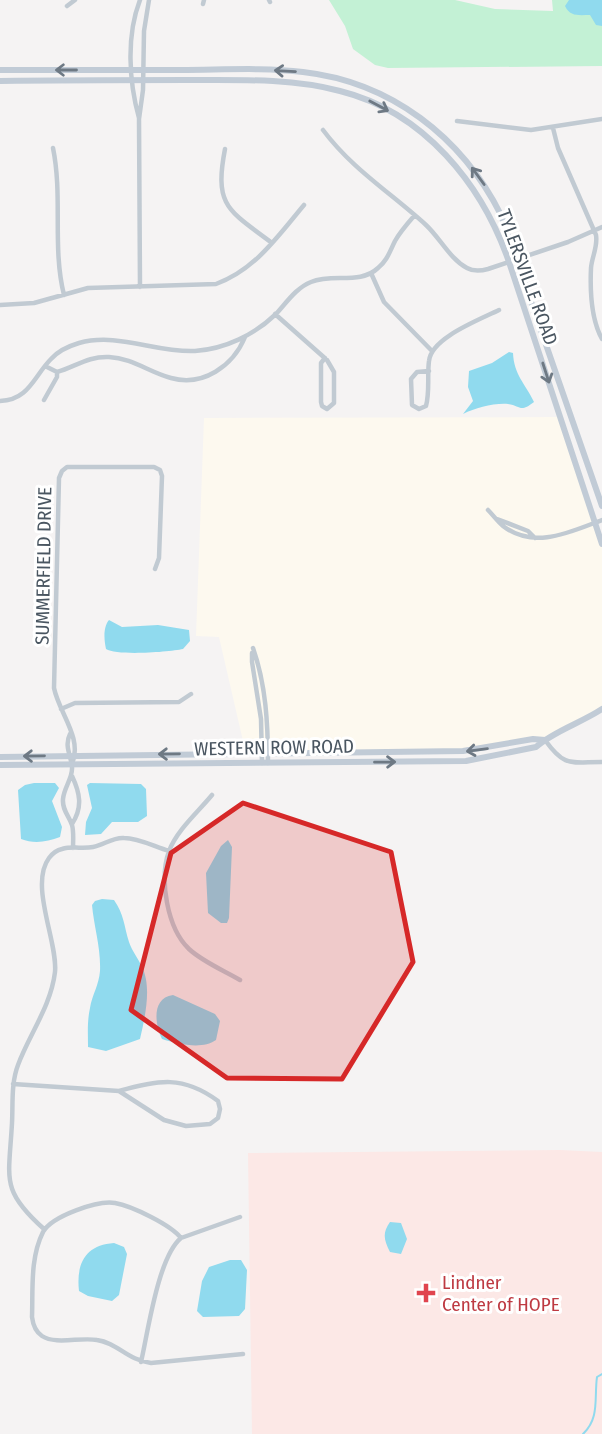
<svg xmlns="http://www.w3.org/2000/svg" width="602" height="1434" viewBox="0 0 602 1434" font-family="'Fira Sans Condensed',sans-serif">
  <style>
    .commercial { fill: #fdf9ef }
    .medical { fill: #fce8e6 }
    .green { fill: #c3f1d5 }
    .water { fill: #90daee }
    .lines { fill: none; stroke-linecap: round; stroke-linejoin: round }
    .stream { stroke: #90daee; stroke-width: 2 }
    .street { stroke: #c1cad2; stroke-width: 4.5 }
    .secondary { stroke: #c1cbd6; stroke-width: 6 }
    .oneway { stroke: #6e7984 }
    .marked { fill: #d62828; fill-opacity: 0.2; stroke: #d62828; stroke-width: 5; stroke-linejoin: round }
    .health-dot { fill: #e0444e; stroke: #fff; stroke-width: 2.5 }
    .labels { text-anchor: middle; stroke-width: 6; stroke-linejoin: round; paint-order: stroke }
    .street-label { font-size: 19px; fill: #4a5661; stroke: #fff }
    .health-label { font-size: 19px; fill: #be3a42; stroke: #fff; text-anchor: start }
  </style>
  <rect width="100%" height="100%" fill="#f5f3f3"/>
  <path class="commercial" d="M560,417L602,544V709L545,740L484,749L246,754L219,637L196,636L204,418Z"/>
  <path class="medical" d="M560,1150L602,1152V1434H252L248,1153Z"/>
  <path class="green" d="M329,0H455L495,9L553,11L552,0H602V66L388,68L375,65L353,49L345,26Z"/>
  <path class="water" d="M569,0H602V26L596,25L590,15C579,15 570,17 565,6Z
    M509,352L513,353C514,375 525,383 534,402C520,413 521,406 508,404C493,403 476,408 463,414L473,401L468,387L469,371L492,363Z
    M109,620L122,627L158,625L189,630L190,641L183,649C169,652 117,656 106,649C104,640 103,627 109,620Z
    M34,783H55L59,788L52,801L62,827L60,837C47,842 34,844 21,839L18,790L25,785Z
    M90,783L141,784L146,789L147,816L138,822H112L101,834L85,835L86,822L92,808L87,785Z
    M228,840L232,847L229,918L227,923H221L208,913L206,873L221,846Z
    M102,899L114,900C124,914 124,926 129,942C132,951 138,958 142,967C152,987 145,1017 140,1039L106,1051L88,1047C88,1033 87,1022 90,1008C92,995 99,985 100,971C101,948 94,927 92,905L95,901Z
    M173,995L215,1014L220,1021L216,1040C202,1050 178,1044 162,1039C155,1025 151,998 173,995Z
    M390,1222L401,1223L407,1239L401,1254L390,1252C384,1240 382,1233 390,1222Z
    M114,1243L124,1247L127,1254L119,1295L112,1301L88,1296L79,1291C76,1264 85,1245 114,1243Z
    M230,1260H241L247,1270L245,1309L239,1316L203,1317L197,1311L202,1281L209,1267Z"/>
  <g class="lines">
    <path class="stream" d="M583,1434C600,1418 594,1398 597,1377L602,1374"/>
    <path class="street" d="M269,0L270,2
      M203,4L204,0
      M67,6L75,0
      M139,118C129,82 126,36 140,0
      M457,121L531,130L602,119
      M553,128L558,148L596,235C598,247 592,256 591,268C590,290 591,319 602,339
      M323,130C352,169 391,193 426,225C440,238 450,259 467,268C474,272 481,271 488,269L568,242L602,227
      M53,148C63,197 52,247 64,295
      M225,149C214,206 228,210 272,243
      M371,273L384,302L432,351
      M140,287L139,119L143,90L144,31L149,0
      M0,305L34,303L88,288L216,284C255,270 278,236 304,205
      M275,314L327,360L334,372V403L327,409L322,406L321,402V363L325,358
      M45,366L57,372C75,367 88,356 109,357C132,358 149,372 171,378C203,387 233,366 245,337
      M429,371L417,372L411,379L412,405L419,409L426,406C430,391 427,376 429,361C431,338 479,320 499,310
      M44,400L57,377V372
      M0,401C29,400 34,376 51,359C58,351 69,346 79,343C118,332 156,353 195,351C225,349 254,335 276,314C287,302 296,288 311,282C333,273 360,285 378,268C387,261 390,251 395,241C400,232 407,224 414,216
      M488,510C493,515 498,522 503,526C534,550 570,532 602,520
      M497,519L528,531L535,538
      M253,648C266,685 268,724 268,763
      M252,653V662L261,719L262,763
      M61,709L75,703L179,702L191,694
      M70,734C64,746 71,755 72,767C73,778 64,787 63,799C62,810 69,816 72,825C74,832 73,841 73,848
      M545,740C565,768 571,762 602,762
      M72,764C83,738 59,713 54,688L59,478L62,471L67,467H154L160,470L162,476L159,558L155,569
      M72,776C80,793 83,807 72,824
      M212,795C198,812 177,830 169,851C159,879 167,928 189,949C203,962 223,970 240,980
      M13,1084L119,1091L164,1120L186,1126L210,1124L218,1118L220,1109L218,1101C183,1075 158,1080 119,1091
      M44,1229C0,1190 9,1179 12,1123C13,1104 11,1083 18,1065C29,1035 51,1006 55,972C58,942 29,885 49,858C52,854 57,850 62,849C72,846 83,849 93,847C104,845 113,837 124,838C139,838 155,847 169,851
      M181,1238C171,1225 132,1206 115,1203C98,1200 52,1216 43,1232C30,1258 33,1289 32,1317C33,1325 36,1332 42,1336C56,1345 80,1337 97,1340C118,1343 127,1360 151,1363L243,1354
      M141,1362C148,1332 158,1257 181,1238L240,1217"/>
    <path class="secondary" d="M0,70C60,70 121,70 181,70C221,70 263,67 303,72C391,82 462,137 501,215L602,506
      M0,81C62,80 124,80 187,80C237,80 291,78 340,91C424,112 482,184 509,262L602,544
      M0,757L463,751L533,739L545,740
      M0,765L466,761L536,747C554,731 581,723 602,709"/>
  </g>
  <defs><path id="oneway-shaft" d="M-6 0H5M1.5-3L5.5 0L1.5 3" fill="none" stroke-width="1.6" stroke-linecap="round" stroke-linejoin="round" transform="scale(1.75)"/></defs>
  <g class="oneway">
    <use href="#oneway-shaft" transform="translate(66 70) rotate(180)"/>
    <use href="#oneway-shaft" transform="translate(285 71) rotate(-177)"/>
    <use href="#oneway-shaft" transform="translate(379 106) rotate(28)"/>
    <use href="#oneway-shaft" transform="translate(478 176) rotate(-126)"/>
    <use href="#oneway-shaft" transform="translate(546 373) rotate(72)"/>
    <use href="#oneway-shaft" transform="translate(477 750) rotate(173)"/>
    <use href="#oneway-shaft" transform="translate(169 754) rotate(179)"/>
    <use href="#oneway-shaft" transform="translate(34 756) rotate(179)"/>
    <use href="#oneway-shaft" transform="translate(385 762) rotate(-1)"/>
  </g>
  <path class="marked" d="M243,803L391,852L413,962L342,1079L227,1078L131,1010L171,853Z"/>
  <path class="health-dot" d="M422.5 1282.5h7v7h7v7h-7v7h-7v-7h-7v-7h7z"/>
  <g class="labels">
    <g class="street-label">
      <text transform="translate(528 277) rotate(70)" y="7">TYLERSVILLE ROAD</text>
      <text transform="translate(43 566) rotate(-89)" y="7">SUMMERFIELD DRIVE</text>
      <text transform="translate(274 747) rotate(-1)" y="7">WESTERN ROW ROAD</text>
    </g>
    <g class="health-label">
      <text x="442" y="1289">Lindner<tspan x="442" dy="22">Center of HOPE</tspan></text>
    </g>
  </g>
</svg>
